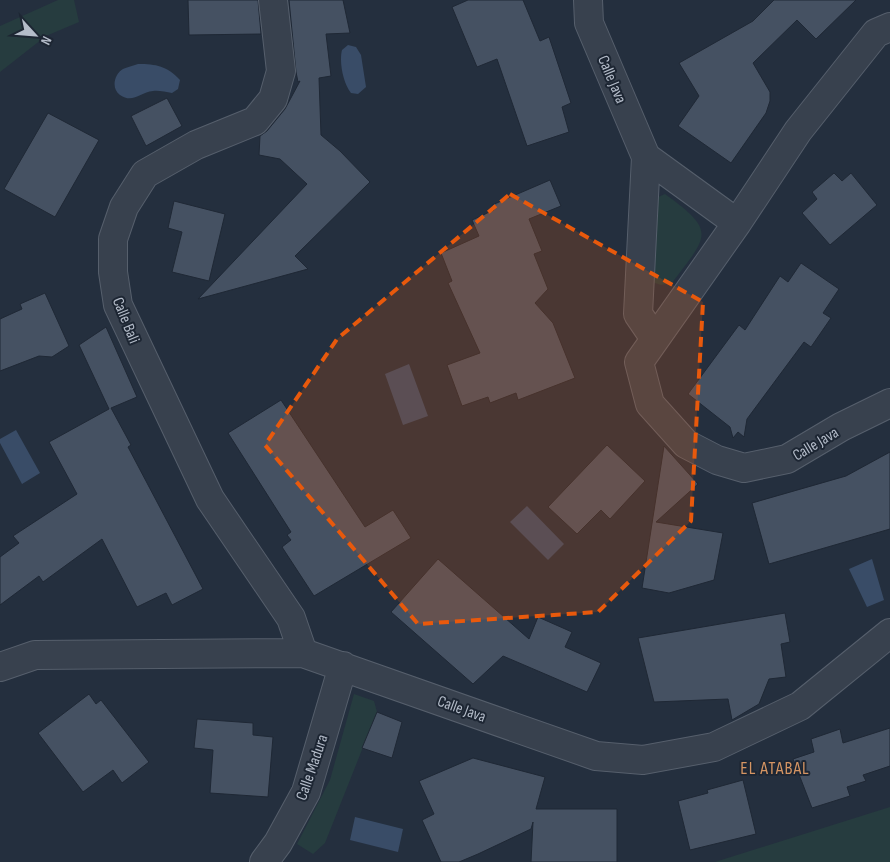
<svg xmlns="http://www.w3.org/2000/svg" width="890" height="862" viewBox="0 0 890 862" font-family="'Sofia Sans Condensed',sans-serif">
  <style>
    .green { fill: #263c3f }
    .water { fill: #394c67 }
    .building { fill: #455162; stroke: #1f2835 }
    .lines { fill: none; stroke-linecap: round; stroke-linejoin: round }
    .minor-casing { stroke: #565f6c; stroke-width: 30 }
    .minor { stroke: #38414e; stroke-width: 28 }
    .marked { fill: #e8590c; fill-opacity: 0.2; stroke: #e8590c; stroke-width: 4; stroke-dasharray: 10 6; stroke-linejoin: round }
    .labels { text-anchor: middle; stroke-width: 4; stroke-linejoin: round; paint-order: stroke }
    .street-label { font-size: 16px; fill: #b4bcc9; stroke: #1d2633 }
    .neighbourhood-label { font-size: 18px; letter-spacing: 1px; fill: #d59563; stroke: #1d2633 }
  </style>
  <rect width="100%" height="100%" fill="#242f3e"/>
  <path class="green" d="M58,0H74L79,22L46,36L0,72V26Z
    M665,194C718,232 707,236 672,283L661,285L649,281L656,198Z
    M354,694L374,701L377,712L325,843L313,854L297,844L330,780Z
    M890,807V862H715Z"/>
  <path class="water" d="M348,45L356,47L361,55L366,87L358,94L351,93C343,83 339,62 342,50Z
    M138,64C156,64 167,66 180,80L178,89L172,93C166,92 158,90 153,91C140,92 133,104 120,95C111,89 114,74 123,69C127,67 133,66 138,64Z
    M409,364L428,416L403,425L385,374Z
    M16,430L40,473L22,484L0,443V439Z
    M527,506L564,544L548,560L510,522Z
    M872,559L884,600L867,607L849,569Z
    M355,817L403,829L398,852L350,840Z"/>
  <path class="building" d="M188,0H258L261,34L189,35Z
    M289,0H343L350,33L326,34L331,76L319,78L321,135L340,151L370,182L295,256L308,269L198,299L307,184L280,159L259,155L260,136L267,131L285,109L300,81L298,82L296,72Z
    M468,0H523L540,41L549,37L571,103L562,107L569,132L527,146L497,59L477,67L452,7Z
    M774,0H856L816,39L797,20L753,63L770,92V101L766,113L731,163L678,126L699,96L679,63L753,21Z
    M167,98L182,126L146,146L131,116Z
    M48,113L99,140L55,217L4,189Z
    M834,173L842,181L851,173L877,205L830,245L802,213L817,199L812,192Z
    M550,180L561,206L529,219L542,251L534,254L548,289L535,303L553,323L575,378L518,400L516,393L490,403L488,397L462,406L447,365L480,353L448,283L452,281L441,253L479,236L472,220L494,210L492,205Z
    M174,201L225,214L209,281L172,272L182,232L168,228Z
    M801,263L839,289L823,313L831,318L811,347L804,342L747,419L744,437L738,432L733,438L730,427L688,394L739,325L745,330L780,276L788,282Z
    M45,293L69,346L52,357L39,356L0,371V319L22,309L20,304Z
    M106,327L137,397L111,408L131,445L128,447L203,589L172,605L166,593L137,607L102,539L43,582L39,576L0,605V557L19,543L13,536L77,494L49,442L109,409L79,345Z
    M281,400L365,527L393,510L411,538L314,596L282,547L291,540L287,535L291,532L228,433Z
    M607,445L645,481L610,519L601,510L577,534L548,507Z
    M664,446L698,484L656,522L723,533L714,580L669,593L642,588Z
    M890,452V529L769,564L752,503L846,476Z
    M438,559L529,639L538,617L572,632L565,647L601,663L587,692L503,656L473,684L391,612Z
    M785,613L790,642L781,644L786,677L769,679L759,704L732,720L728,699L654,702L638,638Z
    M89,694L96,704L101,700L149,762L122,783L113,770L83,792L38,733Z
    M377,712L402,722L392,758L362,748Z
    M197,719L253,723V735L273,737L268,797L210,793L213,750L194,748Z
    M890,728V766L863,775L866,781L847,787L850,796L812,808L793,759L814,752L811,739L840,729L843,743Z
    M473,758L545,777L536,809H617V862H531L533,822L531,829L478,854L459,862H441L422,820L434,814L419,781Z
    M743,780L756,834L690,850L678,801L708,793L707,790Z"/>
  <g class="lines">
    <g class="minor-casing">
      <path id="minor" d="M273,0L281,71L273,99L255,121L196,145L145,174L124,207L113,239V272L118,305L210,499L291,618L303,653
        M588,0L589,23L646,157L638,314L655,339
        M890,27L876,33L798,131L737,223L639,362L650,404L686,444L717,460L744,468L787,459L841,427L890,403
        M646,157L737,223
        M0,667L35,655L303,653L596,756L643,760L714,747L800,706L890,633
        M264,862L278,843L306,792L343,666"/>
    </g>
    <use href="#minor" class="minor"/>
  </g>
  <path class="marked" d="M510,194L703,302L691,521L598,612L418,624L265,445L337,339Z"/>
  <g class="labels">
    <g class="street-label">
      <text transform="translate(613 79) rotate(67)" y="6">Calle Java</text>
      <text transform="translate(127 320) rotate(68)" y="6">Calle Bali</text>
      <text transform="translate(815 443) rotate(-31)" y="6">Calle Java</text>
      <text transform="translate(462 708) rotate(20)" y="6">Calle Java</text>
      <text transform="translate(311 767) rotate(-71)" y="6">Calle Madura</text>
    </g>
    <g class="neighbourhood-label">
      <text x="775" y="774">EL ATABAL</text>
    </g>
  </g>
  <g transform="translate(35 35) rotate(116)" stroke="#1d2633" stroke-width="4" paint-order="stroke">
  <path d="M0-4L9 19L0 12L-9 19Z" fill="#b4bcc9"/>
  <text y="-8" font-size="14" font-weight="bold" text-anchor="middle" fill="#b4bcc9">N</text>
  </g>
</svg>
